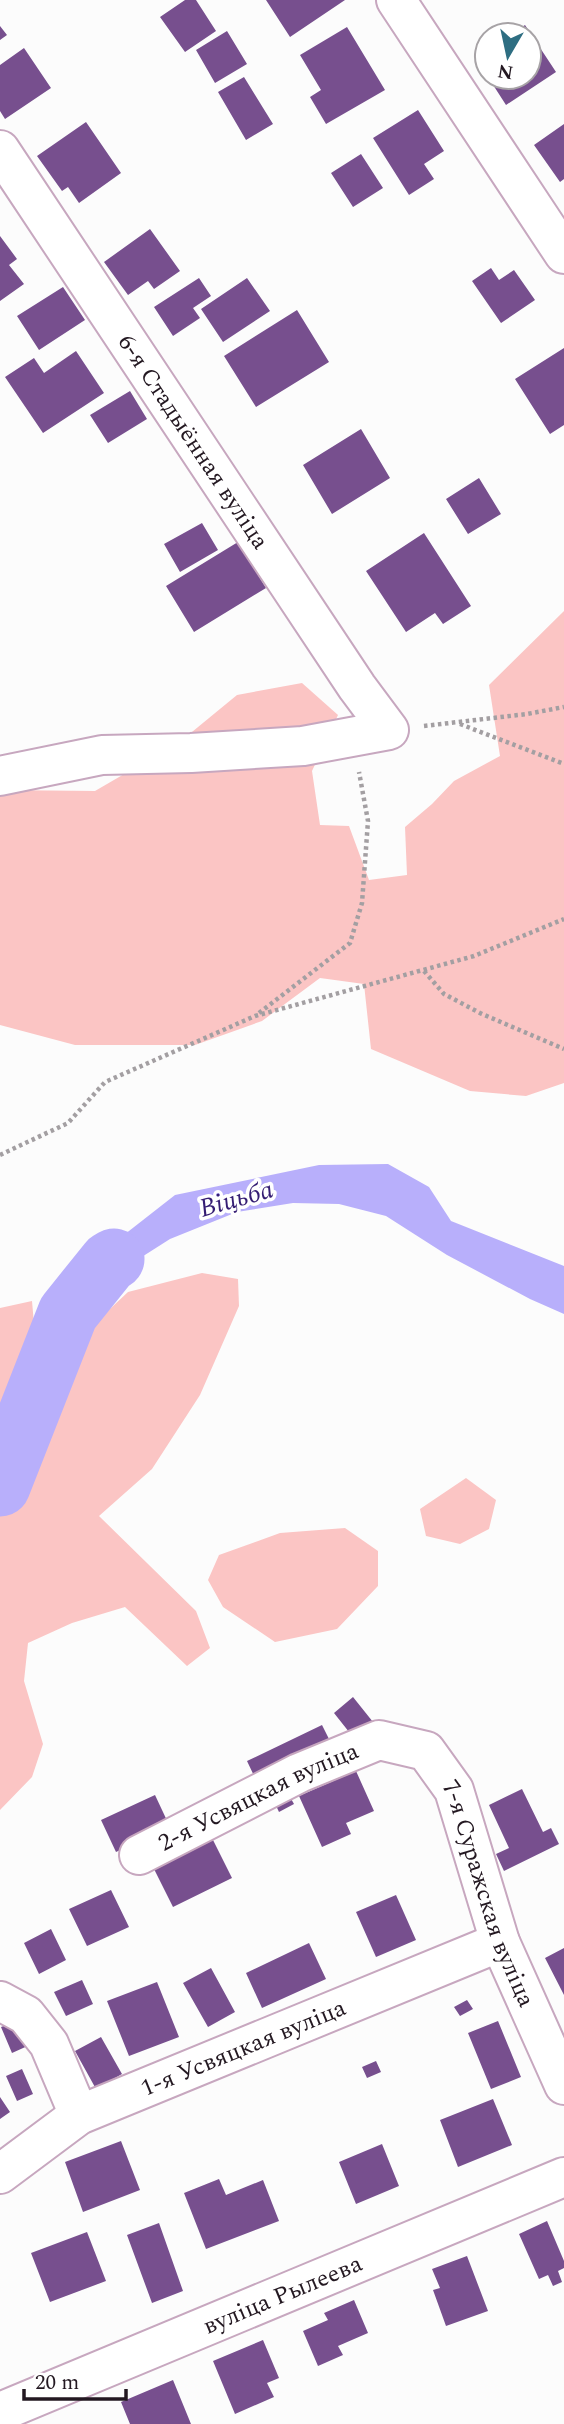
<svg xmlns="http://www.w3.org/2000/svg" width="564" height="2424" viewBox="0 0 564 2424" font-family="Spectral,serif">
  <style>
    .green { fill: #fbc5c4 }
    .water { fill: #b8affb }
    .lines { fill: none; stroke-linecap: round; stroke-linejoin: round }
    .river { stroke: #b8affb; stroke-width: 61 }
    .building { fill: #774f8e }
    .minor-casing { stroke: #c7a7bf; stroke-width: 42 }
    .path { stroke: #a39fa2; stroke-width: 4.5; stroke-dasharray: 3.5 3.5; stroke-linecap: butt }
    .minor { stroke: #fff; stroke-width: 38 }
    .labels { text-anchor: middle; stroke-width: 7; stroke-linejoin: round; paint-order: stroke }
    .street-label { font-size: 24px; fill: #231821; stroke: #fff }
    .water-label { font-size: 26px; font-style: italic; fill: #351d73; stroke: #fff }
  </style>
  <rect width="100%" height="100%" fill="#fcfcfc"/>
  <path class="green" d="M564,611V1083L526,1096L470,1091L371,1049L364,984L320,978L262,1021L195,1045H75L0,1025V790L95,791L181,741L237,695L302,683L338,715L312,771L320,825L349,826L369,880L407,875L405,827L432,804L454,781L500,756L489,685Z
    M202,1273L238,1279L239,1306L200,1395L152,1469L99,1516L196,1611L210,1648L187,1666L125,1607L72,1623L28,1643L24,1681L43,1744L32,1777L0,1810V1308L32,1301L34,1324L46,1341L80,1337L128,1292Z
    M466,1478L496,1500L489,1529L460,1544L426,1536L420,1509Z
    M345,1528L378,1551V1586L337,1629L275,1642L223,1607L208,1580L219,1555L280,1533Z"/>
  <path class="water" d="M388,1164L429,1187L451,1221L564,1266V1314L530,1299L447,1255L386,1216L339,1204L293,1203L237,1212L170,1239L126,1267L102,1300L71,1326L46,1320L97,1256L175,1195L319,1165Z"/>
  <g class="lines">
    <path class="river" d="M0,1486L68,1313L109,1262L114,1259"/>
  </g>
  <path class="building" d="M185,0H196L216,31L185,52L160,17Z
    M266,0H345L290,37Z
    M525,25L556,72L506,105L488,77H529V35H510Z
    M0,26L7,35L0,40Z
    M347,27L385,90L326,124L310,97L321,90L300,55Z
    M227,31L247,64L215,83L196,50Z
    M24,48L51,88L5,119L0,111V65Z
    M487,50V76L475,58Z
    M244,77L273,124L246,140L218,92Z
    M418,110L444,151L424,164L434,179L409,195L373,138Z
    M86,122L121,173L79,203L68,187L62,191L37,156Z
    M564,124V179L560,182L534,145Z
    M361,154L383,188L353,207L331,173Z
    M150,229L180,271L154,289L148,281L128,295L104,262Z
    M0,236L17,259L9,265L24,284L0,301Z
    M491,268L499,280L514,270L535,300L501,323L472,281Z
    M199,278L211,296L193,308L200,318L173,336L154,307Z
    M247,278L270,311L223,342L201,309Z
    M63,287L85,320L39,350L17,316Z
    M297,310L329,362L256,407L224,356Z
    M564,348V425L550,434L515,379Z
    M76,351L104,393L43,433L5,377L34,358L44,373Z
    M130,391L147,419L108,443L90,415Z
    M361,429L390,478L332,514L303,465Z
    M479,478L501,514L468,534L446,499Z
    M202,523L218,550L180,572L164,544Z
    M424,533L471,606L443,624L435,613L406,632L366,571Z
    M238,542L266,588L194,632L166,586Z
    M353,1697L373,1722L353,1737L334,1713Z
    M322,1725L333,1747L257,1782L247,1761Z
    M356,1771L374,1811L346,1823L351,1834L322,1847L299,1796Z
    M285,1788L294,1804L279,1812L271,1795Z
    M522,1789L543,1832L551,1828L559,1844L504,1871L496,1854L509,1848L489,1805Z
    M155,1795L170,1827L116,1852L101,1820Z
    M213,1840L232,1878L173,1907L154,1869Z
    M111,1890L129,1927L87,1946L69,1909Z
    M396,1895L416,1940L376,1957L356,1912Z
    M51,1929L66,1960L39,1974L24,1943Z
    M309,1943L326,1979L262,2008L246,1973Z
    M564,1948V1995L545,1958Z
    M211,1968L235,2012L208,2027L183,1983Z
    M82,1980L93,2004L66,2016L54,1992Z
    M157,1982L179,2037L129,2056L107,2001Z
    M467,2000L473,2009L460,2016L454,2007Z
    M22,2019L32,2044L12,2053L1,2027Z
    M498,2021L521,2077L491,2089L468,2033Z
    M101,2037L122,2074L96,2089L75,2051Z
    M376,2061L381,2072L367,2078L362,2067Z
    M22,2069L33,2094L17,2101L6,2076Z
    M0,2097L10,2112L0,2119Z
    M493,2099L512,2145L458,2167L440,2120Z
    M121,2141L140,2190L83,2212L65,2162Z
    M382,2144L399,2186L356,2204L339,2162Z
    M219,2179L226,2195L263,2180L279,2221L206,2249L184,2193Z
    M547,2221L564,2261V2268L558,2271L562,2282L553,2286L548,2275L539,2279L519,2234Z
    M159,2223L183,2291L152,2303L127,2235Z
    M87,2232L106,2281L50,2302L31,2253Z
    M467,2256L488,2311L446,2326L433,2290L440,2288L432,2269Z
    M354,2300L368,2333L338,2346L343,2355L318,2366L303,2331L328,2320L324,2313Z
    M263,2340L279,2378L267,2383L274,2397L235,2414L213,2361Z
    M173,2380L191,2424H130L121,2402Z"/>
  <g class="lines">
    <g class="minor-casing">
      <g id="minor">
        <path d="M396,0L564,254"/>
        <path id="s1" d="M0,150L357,687L389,730L303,746L191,753L102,755L0,776"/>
        <path id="s2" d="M139,1855L299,1773L379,1740L426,1751L454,1790L500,1942L564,2085"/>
        <path d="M0,2001L26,2015L49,2044L79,2115"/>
        <path id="s3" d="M0,2174L79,2115L500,1942"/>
        <path id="s4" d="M0,2412L564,2177"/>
      </g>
    </g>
    <path class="path" d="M460,724L564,764
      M424,726L527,714L564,707
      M424,971L444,994L482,1014L564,1049
      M259,1013L350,943L362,903L368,821L359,772
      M0,1155L68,1123L105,1082L255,1016L474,956L564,919"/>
    <use href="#minor" class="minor"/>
  </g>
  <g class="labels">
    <g class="street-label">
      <text dy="8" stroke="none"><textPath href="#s1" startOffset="350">6-я Стадыённая вуліца</textPath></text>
      <text dy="8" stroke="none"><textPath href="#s2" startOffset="133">2-я Усвяцкая вуліца</textPath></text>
      <text dy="8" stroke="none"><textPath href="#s2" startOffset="472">7-я Суражская вуліца</textPath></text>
      <text dy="8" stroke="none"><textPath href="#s3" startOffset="276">1-я Усвяцкая вуліца</textPath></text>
      <text dy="8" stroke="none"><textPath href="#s4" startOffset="306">вуліца Рылеева</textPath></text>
    </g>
    <g class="water-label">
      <text transform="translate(236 1198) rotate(-16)" y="9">Віцьба</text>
    </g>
  </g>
  <g transform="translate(508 56) rotate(189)"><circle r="33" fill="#ffffff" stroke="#a7a3a6" stroke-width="2"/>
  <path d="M0-5L12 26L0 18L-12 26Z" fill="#2e6e82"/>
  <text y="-10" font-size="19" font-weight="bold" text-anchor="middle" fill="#231821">N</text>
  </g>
  <path d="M24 2389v10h102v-10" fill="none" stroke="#231821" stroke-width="3.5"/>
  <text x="35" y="2389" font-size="21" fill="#231821" stroke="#ffffff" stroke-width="5" paint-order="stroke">20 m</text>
</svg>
